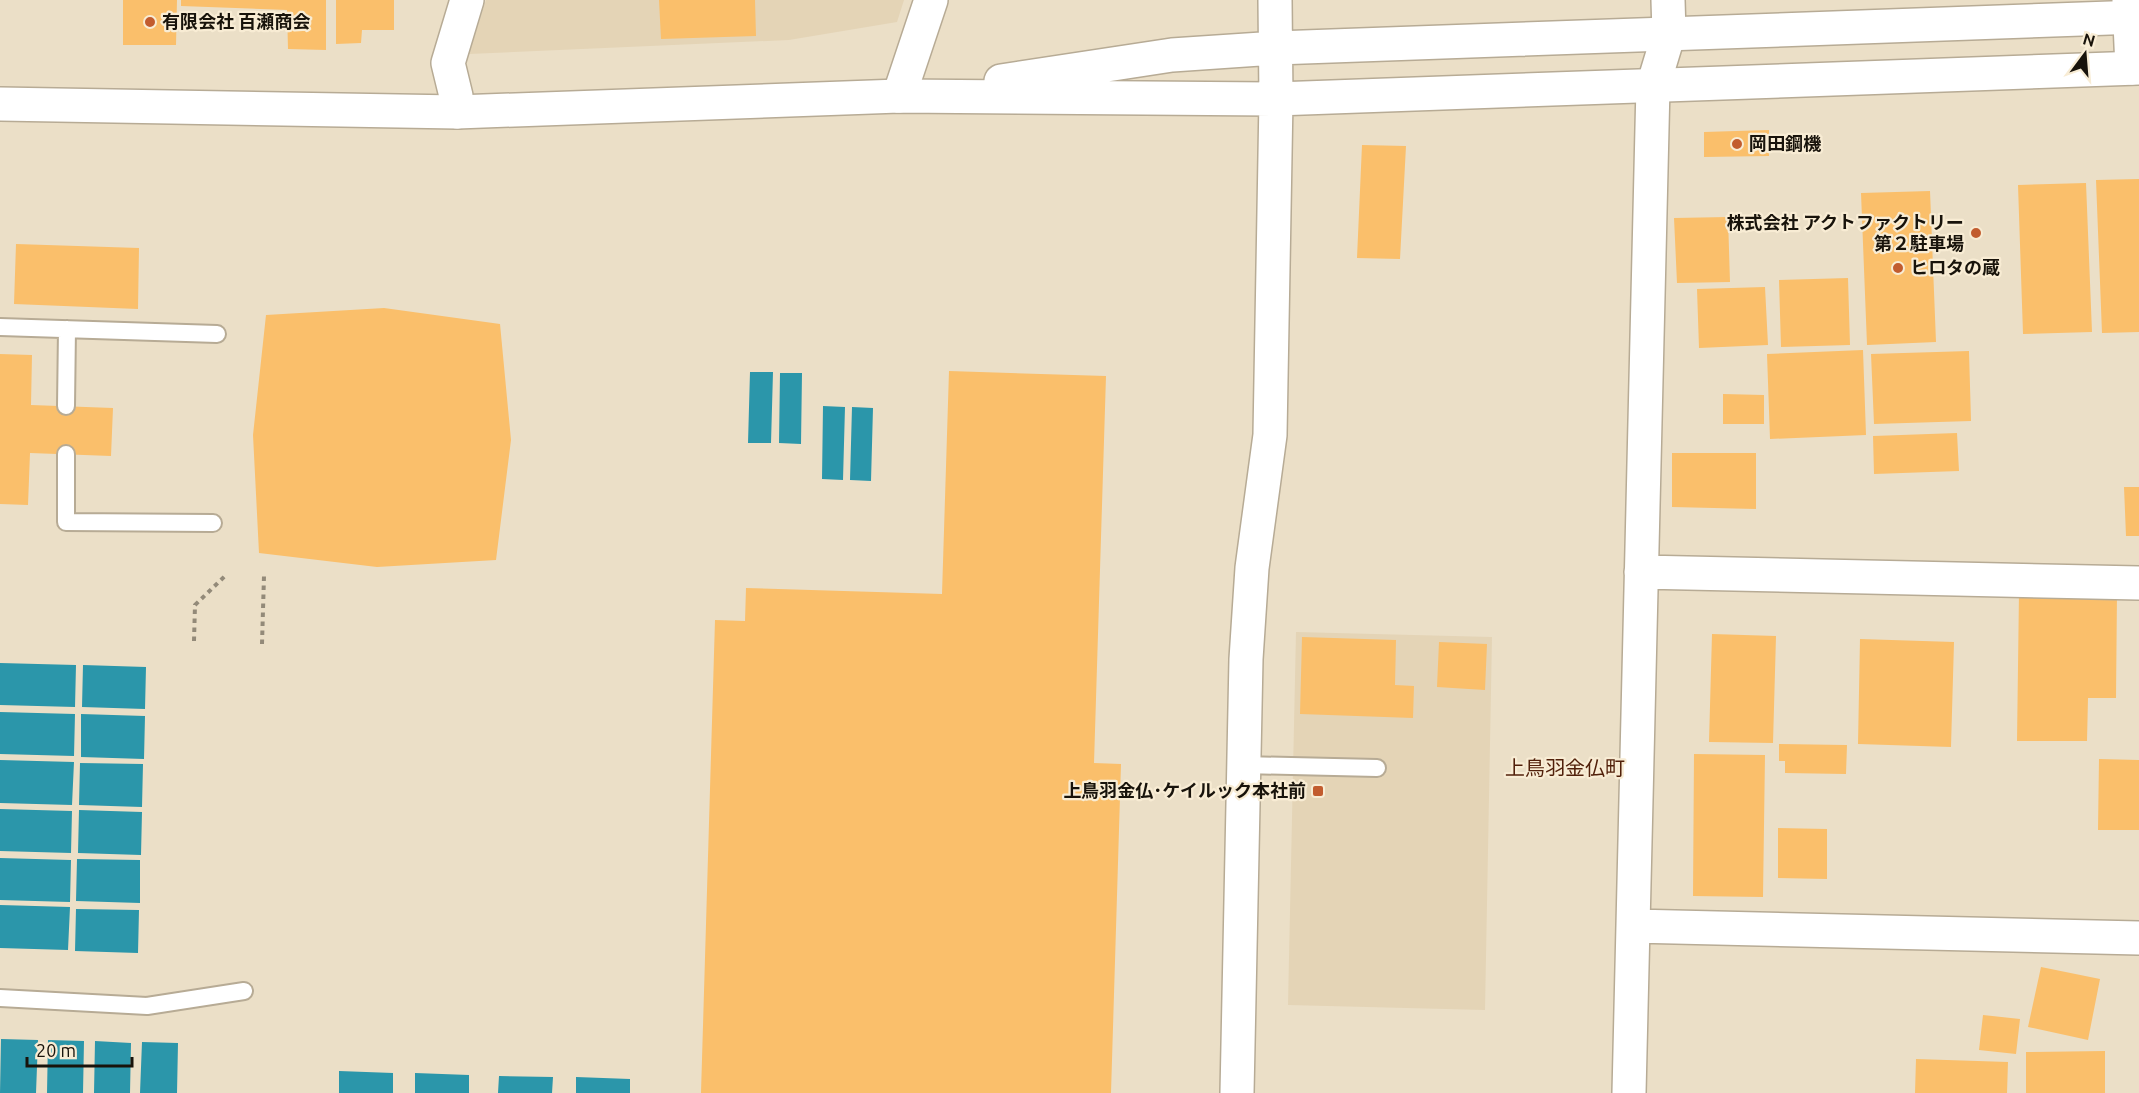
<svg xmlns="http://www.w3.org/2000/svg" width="2139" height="1093" viewBox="0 0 2139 1093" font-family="Ubuntu,'Noto Sans JP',sans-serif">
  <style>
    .built { fill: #e4d4b6 }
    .water { fill: #2b96aa }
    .building { fill: #fabf6b }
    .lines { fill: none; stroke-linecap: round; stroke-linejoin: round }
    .service-casing { stroke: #b7ab95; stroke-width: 20 }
    .minor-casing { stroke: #b7ab95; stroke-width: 36 }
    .tertiary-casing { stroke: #b7ab95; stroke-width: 36 }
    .path { stroke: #938a79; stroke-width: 4; stroke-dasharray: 4.5 4.5; stroke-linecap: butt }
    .service { stroke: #fff; stroke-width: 16 }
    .minor { stroke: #fff; stroke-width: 33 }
    .tertiary { stroke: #fff; stroke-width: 33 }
    .poi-dot { fill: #c25c2e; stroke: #f8ecd4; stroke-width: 2 }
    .labels { text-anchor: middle; stroke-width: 4.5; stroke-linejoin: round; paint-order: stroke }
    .poi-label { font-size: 18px; font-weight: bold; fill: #18130b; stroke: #f8ecd4; text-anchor: start }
    .neighbourhood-label { font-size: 20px; fill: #51200a; stroke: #f8ecd4 }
  </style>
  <rect width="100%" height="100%" fill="#ebdfc7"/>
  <path class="built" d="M486,0H904L897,22L789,40L469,54Z
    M1296,632L1492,637L1485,1010L1288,1005Z"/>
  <path class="water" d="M750,372H773L771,443H748Z
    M780,373H802L801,444L779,443Z
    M823,406L845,407L843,480L822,479Z
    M852,407L873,408L871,481L850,480Z
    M0,663L76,665L75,707L0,705Z
    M83,665L146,667L145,709L82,707Z
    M0,712L75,714L74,756L0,754Z
    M81,714L145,716L144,759L81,757Z
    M0,760L74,762L72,805L0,803Z
    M80,763L143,764L142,807L79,805Z
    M0,809L72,811L71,853L0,851Z
    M79,810L142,812L141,855L78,853Z
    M0,858L71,860L70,902L0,900Z
    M77,859L140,860V903L76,901Z
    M0,905L70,907L68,950L0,948Z
    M76,909L139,910L138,953L75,951Z
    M1,1039L38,1040L36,1093H0Z
    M48,1040L84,1041L83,1093H47Z
    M95,1041L131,1043L130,1093H94Z
    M142,1042L178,1043L177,1093H140Z
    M339,1071L393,1073V1093H339Z
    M415,1073L469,1075V1093H415Z
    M499,1076L553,1077L552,1093H498Z
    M576,1077L630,1079V1093H576Z"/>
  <path class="building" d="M123,0H177L176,45H123Z
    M181,0H326V50L288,49L287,10L181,6Z
    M336,0H394V30H362L361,43L336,44Z
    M659,0H755L756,36L661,39Z
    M1769,130V156L1704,157V132Z
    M1362,145L1406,146L1400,259L1357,258Z
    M2139,179V332L2102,333L2096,180Z
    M2086,183L2092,332L2023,334L2018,185Z
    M1930,191L1936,342L1867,345L1861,193Z
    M1728,217L1730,282L1677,283L1674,218Z
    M16,244L139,248L138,309L14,304Z
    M1848,278L1850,345L1781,347L1779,280Z
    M1765,287L1768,345L1699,348L1697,289Z
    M384,308L500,324L511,440L496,560L377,567L259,553L253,435L266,315Z
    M1863,350L1866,435L1770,439L1767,354Z
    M1969,351L1971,421L1874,424L1871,354Z
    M0,354L32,355L31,405L113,408L111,456L30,453L28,505L0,504Z
    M949,371L1106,376L1094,763L1121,764L1111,1093H701L715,620L745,621L746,588L942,594Z
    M1723,394L1764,395V424H1723Z
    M1957,433L1959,471L1874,474L1873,436Z
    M1672,453H1756V509L1672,507Z
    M2124,487H2139V536H2126Z
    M2019,592L2117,593L2116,698H2088L2087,741H2017Z
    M1712,634L1776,636L1773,743L1709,742Z
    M1302,637L1396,640L1395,685L1414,686L1413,718L1300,714Z
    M1860,639L1954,642L1951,747L1858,744Z
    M1439,642L1487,644L1485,690L1437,687Z
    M1779,744L1847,745L1846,774L1785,773V761H1779Z
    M1694,754L1765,755L1763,897L1693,896Z
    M2099,759L2139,760V830H2098Z
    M1778,828L1827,829V879L1778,878Z
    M2041,967L2100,979L2088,1040L2028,1027Z
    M1983,1015L2020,1019L2016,1054L1979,1050Z
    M2105,1051V1093H2026V1052Z
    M1916,1059L2008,1062L2007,1093H1915Z"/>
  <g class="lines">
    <g class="service-casing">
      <path id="service" d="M0,327L217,334
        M66,406L67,329
        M66,454V522L213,523
        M1244,765L1377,768
        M0,998L147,1006L244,991"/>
    </g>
    <g class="minor-casing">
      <path id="minor" d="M2129,0L2132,68
        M899,96L931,0
        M457,112L456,96L448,63L467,0
        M1641,572L2139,583
        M1633,926L2139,938
        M1629,1093L1653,86L1669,33L1668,0"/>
    </g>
    <g class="tertiary-casing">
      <path id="tertiary" d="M1001,81L1172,55L1276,48L2139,17
        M0,104L457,112L899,96L1276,99L2139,68
        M1237,1093L1246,659L1252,568L1270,435L1276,99L1275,0"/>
    </g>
    <path class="path" d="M194,641L195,605L226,575
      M262,644L264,576"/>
    <use href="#service" class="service"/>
    <use href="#minor" class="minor"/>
    <use href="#tertiary" class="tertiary"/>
  </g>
  <g class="poi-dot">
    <circle cx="150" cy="22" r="6"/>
    <circle cx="1737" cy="144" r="6"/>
    <circle cx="1976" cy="233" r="6"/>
    <circle cx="1898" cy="268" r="6"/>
    <rect x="1312" y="785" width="12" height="12" rx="3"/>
  </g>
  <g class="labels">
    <g class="poi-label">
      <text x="162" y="28">有限会社 百瀬商会</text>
      <text x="1749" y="150">岡田鋼機</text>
      <text x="1964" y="229" text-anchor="end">株式会社 アクトファクトリー<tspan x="1964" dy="21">第２駐車場</tspan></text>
      <text x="1910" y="274">ヒロタの蔵</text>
      <text x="1306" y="797" text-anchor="end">上鳥羽金仏･ケイルック本社前</text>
    </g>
    <g class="neighbourhood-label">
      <text x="1565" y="775">上鳥羽金仏町</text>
    </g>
  </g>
  <g transform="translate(2085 54) rotate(16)" stroke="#f8ecd4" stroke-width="4.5" paint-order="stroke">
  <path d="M0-4.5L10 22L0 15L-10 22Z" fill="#18130b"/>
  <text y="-9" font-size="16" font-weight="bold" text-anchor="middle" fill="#18130b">N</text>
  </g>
  <path d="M27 1057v9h105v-9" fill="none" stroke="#18130b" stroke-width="3"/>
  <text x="36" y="1057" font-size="18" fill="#18130b" stroke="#f8ecd4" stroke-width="4.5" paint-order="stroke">20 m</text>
</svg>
